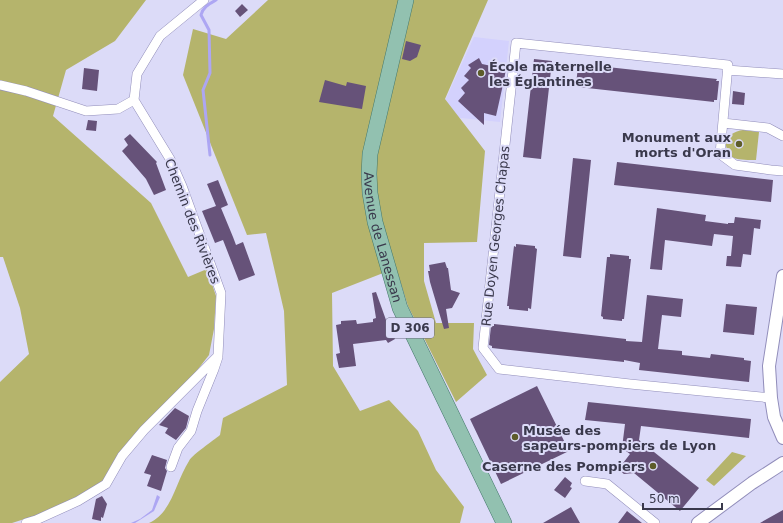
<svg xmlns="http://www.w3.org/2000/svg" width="783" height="523" viewBox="0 0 783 523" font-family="'DejaVu Sans',sans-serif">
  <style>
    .built { fill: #d3d1fd }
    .green { fill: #b5b46c }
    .water { fill: #ada6f3 }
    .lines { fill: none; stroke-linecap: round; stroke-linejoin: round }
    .stream { stroke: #ada6f3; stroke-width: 3 }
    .building { fill: #665279 }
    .minor-casing { stroke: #918dba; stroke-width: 10 }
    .tertiary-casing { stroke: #918dba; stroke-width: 14 }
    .primary-casing { stroke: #44776b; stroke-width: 16 }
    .minor { stroke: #fff; stroke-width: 9 }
    .tertiary { stroke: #fff; stroke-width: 12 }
    .primary { stroke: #92c1b0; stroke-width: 15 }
    .poi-dot { fill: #5d5c29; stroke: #dcdbf8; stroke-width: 1.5 }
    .labels { text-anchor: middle; stroke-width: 4; stroke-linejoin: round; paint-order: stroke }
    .shield { fill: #dcdbf8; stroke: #6b6a80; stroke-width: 1 }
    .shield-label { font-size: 12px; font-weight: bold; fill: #3a394c }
    .poi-label { font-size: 13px; font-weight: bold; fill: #3a394c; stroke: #dcdbf8; text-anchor: start }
    .street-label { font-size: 13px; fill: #3a394c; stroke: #dcdbf8 }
  </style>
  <rect width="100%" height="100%" fill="#dcdbf8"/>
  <path class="built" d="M474,37L509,41L500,122L442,116L443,105Z"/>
  <path class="green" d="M0,0H146L115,41L66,70L53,116L151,203L188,277L207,269L216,296L214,329L209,355L188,382L103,482L76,498L37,515L12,523H0V382L29,354L20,308L3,257H0Z
    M268,0H488L445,99L485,151L477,242L424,243V281L436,323H474L473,349L487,375L456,402L408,306L396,268L332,293L333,366L360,411L389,400L418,431L436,470L464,507L460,523H149C172,513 176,481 189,461C193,454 213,441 220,435L223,418L287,385L284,311L266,233L247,235L183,75L193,29L226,39Z
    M743,130L759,132L756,160C749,160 740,160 734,158C731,157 729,154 728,151C721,139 733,131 743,130Z
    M732,452L746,456L714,486L706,480Z"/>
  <path class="water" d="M157,495L160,497L154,511L135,523H131L140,519L152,510Z"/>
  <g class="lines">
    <path class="stream" d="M210,155L203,90L210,73L209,30L201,15C203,7 209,4 216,0"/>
  </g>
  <path class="building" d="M242,4L248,10L240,17L235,11Z
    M406,41L421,45L417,57L410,61L402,59Z
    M479,58L482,64L506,69L504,80L496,116L484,113V125L458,101L465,93L461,88L469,80L464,76L471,68L468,65Z
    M534,59L552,61L541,159L523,157Z
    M580,64L717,79L716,81H719L717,100H714V102L578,87V85H576L578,66H580Z
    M84,68L99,70L97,91L82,89Z
    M325,80L346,86L347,82L366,86L362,109L319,102Z
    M733,91L745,93L744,105L732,104Z
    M88,120L97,121L96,131L86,130Z
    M130,134L157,162L156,163L166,190L154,195L146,179L122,151L128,145L124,139Z
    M573,158L591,160L581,258L563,256Z
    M617,162L773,180L771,202L614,185Z
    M218,180L228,205L221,208L233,237L236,245L243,242L255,275L239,281L223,240L215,243L202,211L216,206L207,184Z
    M657,208L706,215L705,221L728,224V223H734L735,217L761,220L760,229L754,228L751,255L743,254L741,267L726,266L727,256H731L733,236L714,234L712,246L665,240L662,270L650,269Z
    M516,244L535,246V248L537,249L531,309L528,308V311L509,309V306H507L514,246L516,247Z
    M610,254L629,256V259H631L624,319H622V321L603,319V317L601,316L607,257H610Z
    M445,262L447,268H448L451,290L460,293L452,308L446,309L449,328L444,329L430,282L428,271H430L429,265Z
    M376,292L386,320L395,339L388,343L386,340L353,344L356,366L339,368L336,354L340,353L336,325L341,324V321L356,320L357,324L373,322V319L376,318L372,293Z
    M647,295L683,299L681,317L662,315L658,349L682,351V355L710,358L711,354L744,358V360L751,361L749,382L639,370L640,363L624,360V362L492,348V346L489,345L491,326H494V324L626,339V341L642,342Z
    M726,304L757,307L754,335L723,332Z
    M537,386L569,451L501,484L470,419Z
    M588,402L751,419L749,438L641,426L639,440L699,488L680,511L634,473L624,474L620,471V467L630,454L622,448L625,424L585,420Z
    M175,408L189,416L186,428L176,440L165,433L168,428L159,425Z
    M152,455L167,460L165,468L167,471L161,491L147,486L151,475L144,473Z
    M565,477L572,483L570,487L572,488L565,498L554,490Z
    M102,496L107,504L103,518L101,517V521L92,519L96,499Z
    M571,507L580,523H543Z
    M783,510V523H760Z
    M627,511L642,523H618Z"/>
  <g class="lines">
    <g class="minor-casing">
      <path id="minor" d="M727,70L783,74
        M0,85L26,91L86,111L118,109L134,100
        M134,100L137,74L160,36L204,0
        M723,123L768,128L783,136
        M771,398L630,384L499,369L483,348L516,43L728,65L720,154L735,165L771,170L783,171
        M171,467L178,448L191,431L197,411L214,369L218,357
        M585,481L607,484L655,523
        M26,523L36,520L78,501L106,484L122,456L144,430L218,356L221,293L182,186L170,159L134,100"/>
    </g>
    <g class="tertiary-casing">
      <path id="tertiary" d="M783,276L769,366L771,398L774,417L783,438
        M698,523L752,483L783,463"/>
    </g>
    <g class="primary-casing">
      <g id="primary">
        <path id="s1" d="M406,0L370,154L369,174L370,193L375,222L400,308L504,523"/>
      </g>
    </g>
    <use href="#minor" class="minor"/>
    <use href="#tertiary" class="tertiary"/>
    <use href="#primary" class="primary"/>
  </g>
  <g class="poi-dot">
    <circle cx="481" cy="73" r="4"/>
    <circle cx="739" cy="144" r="4"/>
    <circle cx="515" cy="437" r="4"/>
    <circle cx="653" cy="466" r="4"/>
  </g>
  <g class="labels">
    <rect class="shield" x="386" y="318" width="48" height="20" rx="3"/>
    <g class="shield-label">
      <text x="410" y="332">D 306</text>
    </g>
    <g class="poi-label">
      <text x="489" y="71">École maternelle<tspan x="489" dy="15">les Églantines</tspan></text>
      <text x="731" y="142" text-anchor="end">Monument aux<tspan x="731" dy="15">morts d'Oran</tspan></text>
      <text x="523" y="435">Musée des<tspan x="523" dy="15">sapeurs-pompiers de Lyon</tspan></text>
      <text x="645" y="471" text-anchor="end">Caserne des Pompiers</text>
    </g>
    <g class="street-label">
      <text transform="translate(193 221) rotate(69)" y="5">Chemin des Rivières</text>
      <text transform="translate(495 236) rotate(-84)" y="5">Rue Doyen Georges Chapas</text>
      <text dy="5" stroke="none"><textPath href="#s1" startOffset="243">Avenue de Lanessan</textPath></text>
    </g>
  </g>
  <path d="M643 503v6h79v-6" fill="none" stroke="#3a394c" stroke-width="2"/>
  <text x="649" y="503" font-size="12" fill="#3a394c" stroke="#dcdbf8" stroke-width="3" paint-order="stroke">50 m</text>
</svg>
